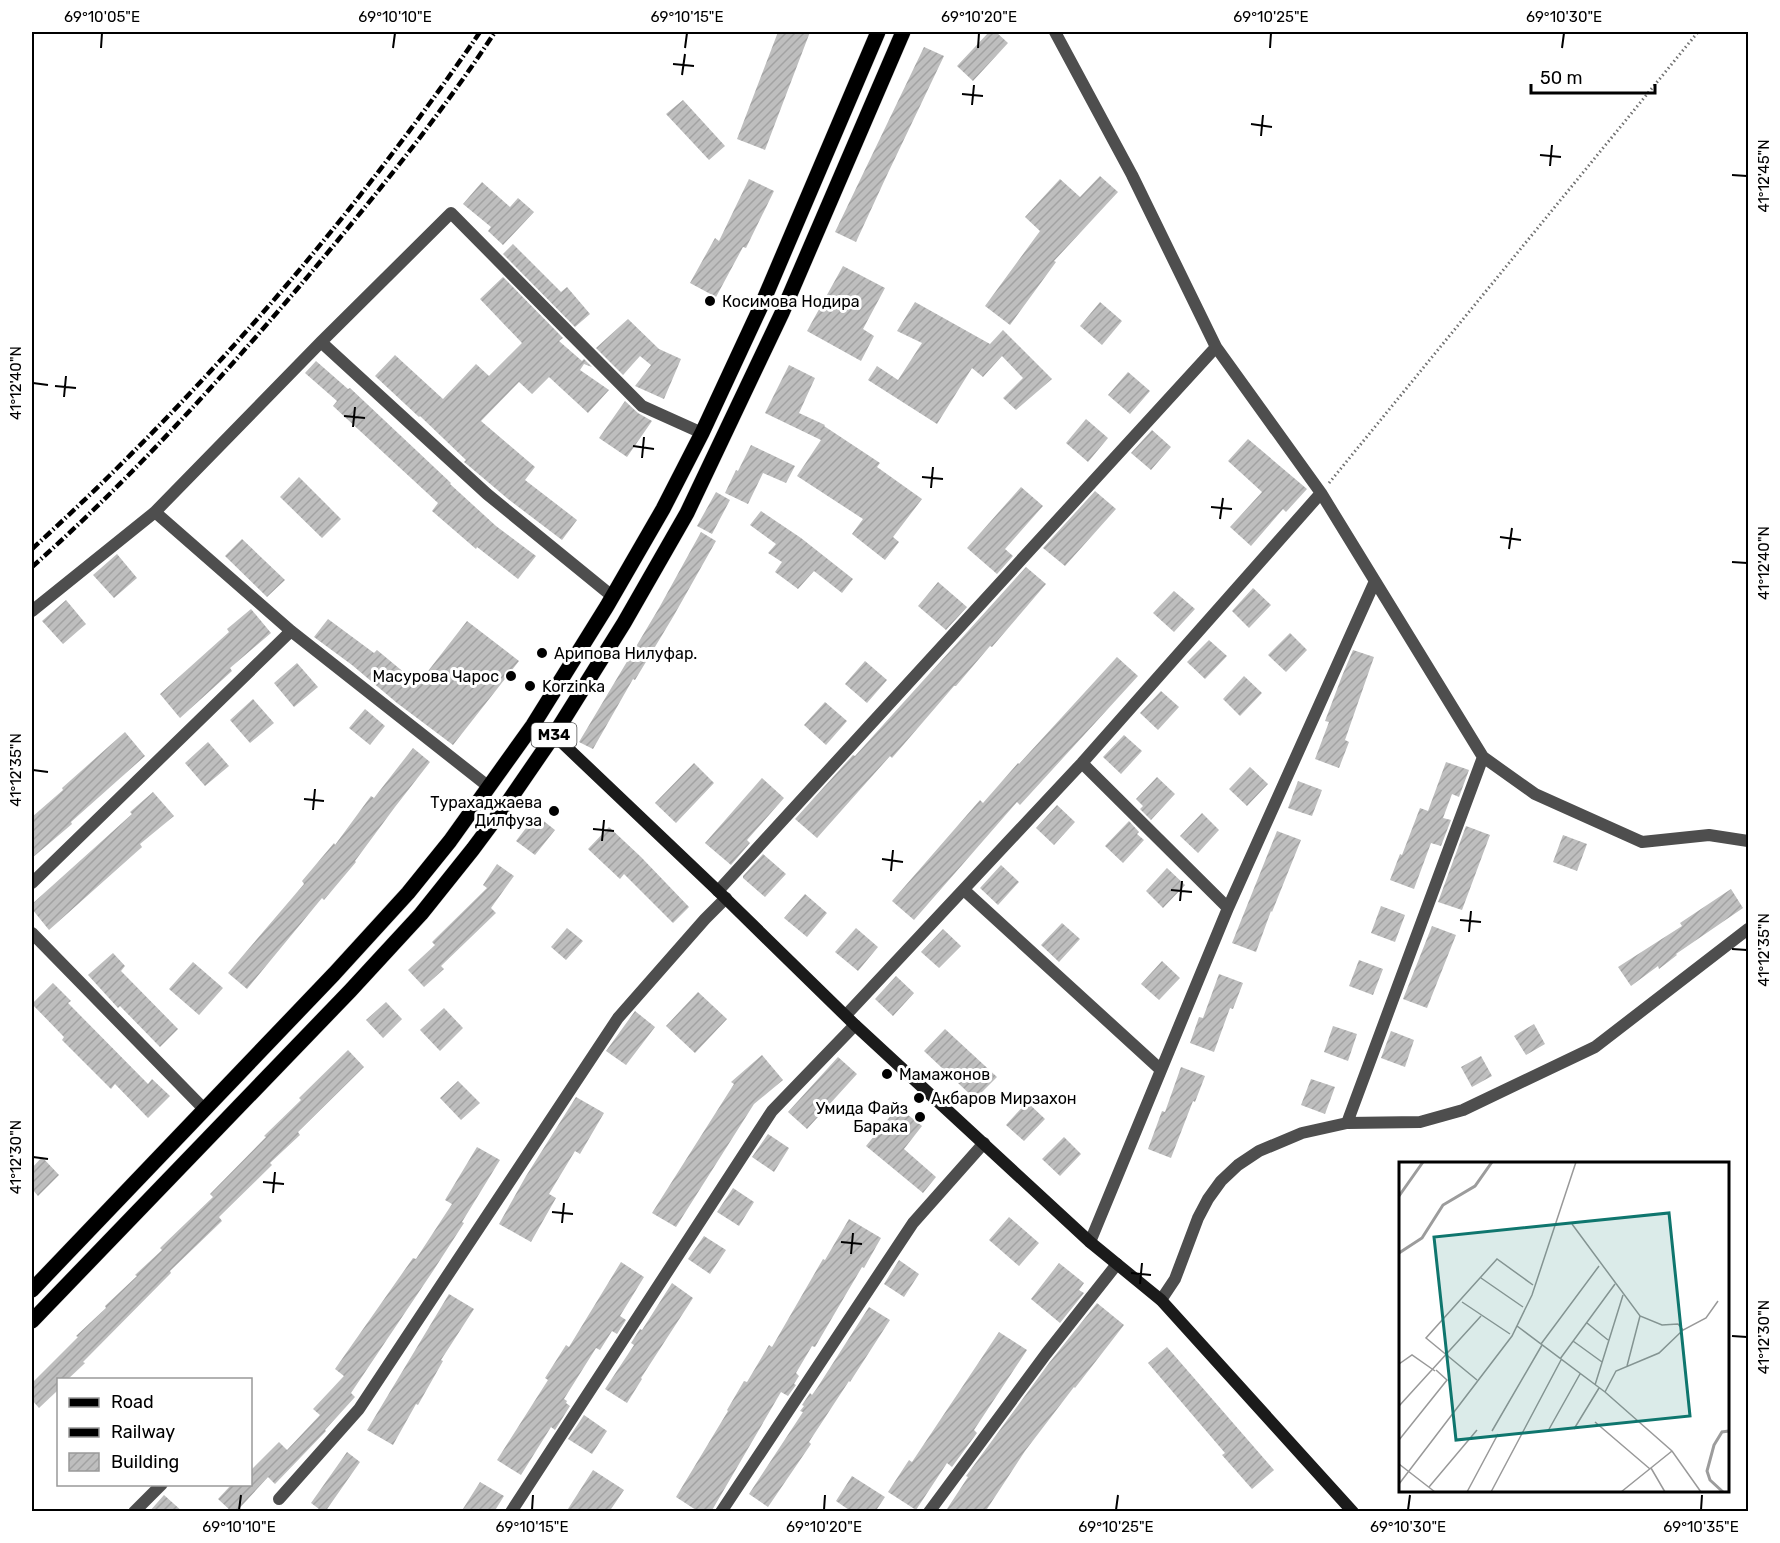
<svg xmlns="http://www.w3.org/2000/svg" width="1780" height="1543" viewBox="0 0 1780 1543" font-family="Rubik,sans-serif">
  <style>
    .building { fill: url(#building-hatch) }
    .lines { fill: none; stroke-linecap: round; stroke-linejoin: round }
    .primary-casing { stroke: #dbdbdb; stroke-width: 16 }
    .path { stroke: #707070; stroke-width: 3; stroke-dasharray: 1.5 3; stroke-linecap: butt }
    .street { stroke: #4e4e4e; stroke-width: 12 }
    .secondary { stroke: #1b1b1b; stroke-width: 12 }
    .primary { stroke: #000; stroke-width: 15 }
    .rail { stroke: #000; stroke-width: 4.5; stroke-dasharray: 9 3 1.5 3; stroke-linecap: butt }
    .ticks { fill: none; stroke: #000; stroke-width: 2 }
    .poi-dot { fill: #000; stroke: #fff; stroke-width: 2 }
    .labels { text-anchor: middle; stroke-width: 6; stroke-linejoin: round; paint-order: stroke }
    .shield { fill: #fff; stroke: #4c4c4c; stroke-width: 1.5 }
    .shield-label { font-size: 15px; font-weight: bold; fill: #000 }
    .poi-label { font-size: 16px; fill: #000; stroke: #fff; text-anchor: start }
    .inset-river { fill: none; stroke: #9c9c9c; stroke-width: 3 }
    .inset-road { fill: none; stroke: #999; stroke-width: 1.5 }
    .view { fill: #0f766e; fill-opacity: 0.15; stroke: #0f766e; stroke-width: 3 }
    .inset-edge { fill: none; stroke: #000; stroke-width: 3 }
    .neatline { fill: none; stroke: #000; stroke-width: 2 }
    .ticks-label { font-size: 15px; text-anchor: middle; fill: #000 }
  </style>
  <defs>
    <pattern id="building-hatch" width="6" height="6" patternUnits="userSpaceOnUse" patternTransform="scale(1.5)"><rect width="6" height="6" fill="#bebebe"/><path d="M-1 1l2-2M0 6l6-6M5 7l2-2" fill="none" stroke="#a2a2a2"/></pattern>
  </defs>
  <rect width="100%" height="100%" fill="#fff"/>
  <path class="building" d="M778,32H810L765,150L737,139Z
    M989,32H996L1008,43L973,81L957,66Z
    M924,47L944,56L887,175L856,242L835,232Z
    M683,100L725,146L709,160L666,114Z
    M1100,176L1118,192L1054,261L1056,262L1010,325L985,306L1040,231L1025,217L1060,179L1080,197Z
    M749,179L774,191L746,248L743,247L716,297L690,283L715,238L719,241Z
    M482,182L510,207L518,198L534,212L503,245L488,231L491,227L463,204Z
    M513,244L561,292L567,287L590,314L575,327L503,254Z
    M843,266L885,288L863,329L874,336L861,361L807,331Z
    M503,277L563,338L559,341L582,361L584,359L592,367L584,364L580,370L609,390L588,413L549,377L532,394L519,382L481,421L535,467L525,480L577,520L562,540L508,499L469,466L464,462L466,460L420,416L419,417L375,376L395,355L443,399L476,364L489,376L522,343L480,299Z
    M915,302L990,344L1003,330L1052,379L1016,410L1003,398L1023,378L1002,356L983,377L972,368L937,424L868,380L877,366L898,380L922,343L897,331Z
    M1100,302L1122,321L1102,345L1080,326Z
    M628,319L659,349L681,359L664,399L635,386L651,365L640,356L623,375L596,348Z
    M316,361L348,389L350,388L451,483L450,484L496,526L536,556L518,579L477,547L476,549L432,511L438,503L333,406L337,401L305,373Z
    M789,365L815,378L799,413L825,425L824,426L880,463L877,467L922,499L893,537L899,542L885,560L852,534L863,519L797,476L821,440L765,413Z
    M1128,372L1150,391L1130,414L1108,395Z
    M625,401L638,413L652,421L627,457L599,438Z
    M1086,419L1108,438L1088,462L1066,443Z
    M1152,430L1171,447L1151,470L1131,453Z
    M1248,439L1307,489L1286,512L1283,509L1251,546L1230,527L1262,492L1228,461Z
    M751,445L795,466L786,483L763,473L748,504L725,493L736,470L738,471Z
    M299,477L341,519L322,538L280,497Z
    M1021,487L1043,506L1005,549L1013,556L997,574L967,548Z
    M1095,491L1116,509L1065,566L1043,548Z
    M716,492L730,500L712,534L697,526Z
    M761,511L801,538L853,579L842,593L814,571L798,589L775,572L782,562L768,553L776,544L750,525Z
    M701,532L716,541L673,617L635,680L633,679L593,749L579,742L659,608Z
    M242,539L285,580L267,597L225,556Z
    M117,554L137,578L114,598L93,575Z
    M1026,567L1046,584L992,647L990,646L956,686H954L892,758L890,756L817,838L795,819L853,755L855,756Z
    M938,582L967,607L946,630L918,606Z
    M1253,588L1271,605L1249,628L1232,611Z
    M1174,591L1195,609L1174,632L1153,613Z
    M66,600L86,624L63,644L42,621Z
    M251,609L271,633L230,668L232,671L180,718L160,694L229,632L227,629Z
    M328,619L374,653L377,650L418,684L467,621L519,661L453,745L397,703L352,665L314,637Z
    M1290,633L1307,650L1286,672L1268,655Z
    M1209,640L1227,656L1205,679L1187,662Z
    M1353,650L1374,657L1345,740L1349,742L1339,768L1315,759L1329,722L1325,721L1342,676Z
    M1117,657L1138,676L1020,805L1017,802L914,920L892,901L980,800L983,803L1018,763L1019,764Z
    M865,661L887,680L867,703L845,684Z
    M297,663L318,687L294,707L274,683Z
    M1244,676L1262,693L1240,716L1223,699Z
    M1161,691L1179,707L1158,730L1140,713Z
    M253,699L274,723L250,743L230,720Z
    M825,702L847,721L826,745L804,725Z
    M365,709L385,726L370,745L349,728Z
    M125,732L145,756L71,822L72,824L32,858V817L63,790L62,788Z
    M1124,735L1142,751L1121,774L1103,757Z
    M208,742L229,766L205,786L185,763Z
    M413,748L430,762L395,807L355,861L356,862L324,900L322,898L247,989L228,973L304,884L302,881L334,843L335,845L371,796L374,798Z
    M1446,762L1469,770L1459,797L1452,794L1443,818L1451,820L1441,846L1431,843L1414,889L1390,880L1400,854L1402,855L1420,808L1428,811Z
    M694,763L714,783L676,823L655,803Z
    M1250,767L1268,784L1247,806L1229,789Z
    M1157,777L1175,794L1151,820L1140,809L1143,806L1136,799Z
    M762,778L784,798L747,840L750,843L731,865L705,843Z
    M1298,781L1322,790L1312,816L1288,808Z
    M153,792L174,816L140,844L142,847L49,930L32,909V904L132,814L130,812Z
    M1057,805L1075,822L1054,845L1036,828Z
    M1202,813L1219,830L1198,853L1180,836Z
    M536,815L555,830L535,855L516,841Z
    M1129,821L1139,832L1137,834L1144,840L1123,863L1105,846Z
    M1466,826L1490,835L1462,910L1438,902Z
    M609,827L641,857L689,907L673,923L624,874L620,879L588,849Z
    M1277,831L1301,840L1272,912L1271,911L1256,952L1232,943Z
    M1563,835L1587,844L1577,871L1553,862Z
    M763,854L786,874L765,897L743,878V876Z
    M497,864L514,876L491,908L496,913L441,966L444,969L424,987L408,970L435,945L432,942L487,888L483,885Z
    M1001,865L1019,882L998,905L980,888Z
    M1167,868L1185,885L1163,908L1146,891Z
    M1731,889L1743,908L1676,954L1677,955L1659,969L1658,966L1631,986L1618,967L1682,926L1680,923Z
    M805,894L827,913L807,937L784,918Z
    M1381,906L1405,915L1395,942L1371,933Z
    M1062,923L1080,939L1059,962L1041,945Z
    M1432,926L1456,935L1427,1008L1403,999Z
    M567,928L583,941L566,960L551,947Z
    M856,928L878,947L858,971L835,952Z
    M943,929L961,946L939,968L921,952Z
    M113,953L125,966L121,971L178,1029L160,1047L120,1006L118,1008L88,975Z
    M1359,960L1383,969L1373,995L1349,986Z
    M1162,961L1180,978L1159,1000L1141,984Z
    M193,962L223,988L199,1015L169,989Z
    M1219,974L1243,983L1233,1009L1230,1008L1214,1052L1190,1043L1199,1017L1203,1018Z
    M896,976L914,993L893,1016L875,999Z
    M53,983L71,1001L68,1003L148,1084L152,1079L170,1096L148,1118L115,1084L111,1089L62,1040L64,1037L32,1004Z
    M698,992L727,1019L695,1053L666,1026Z
    M386,1002L402,1019L383,1038L366,1020Z
    M444,1008L463,1028L440,1051L420,1030Z
    M635,1011L655,1027L626,1065L606,1051Z
    M1534,1024L1545,1044L1526,1055L1514,1036Z
    M1333,1026L1357,1034L1348,1061L1324,1052Z
    M945,1029L997,1077L975,1099L924,1051Z
    M1391,1031L1414,1040L1405,1067L1381,1058Z
    M348,1050L364,1067L298,1132L300,1135L270,1163L272,1165L219,1217L222,1221L170,1271L171,1273L83,1362L85,1363L67,1380H58V1390L39,1408L32,1400V1383L78,1337L76,1336L106,1308L105,1306L137,1276L135,1275L162,1250L160,1248L213,1197L210,1194L266,1137L264,1136L301,1100L299,1098Z
    M762,1055L783,1080L754,1104L676,1227L652,1213L734,1084L731,1082Z
    M1481,1056L1492,1076L1472,1087L1461,1067Z
    M838,1057L857,1074L807,1129L788,1112Z
    M1181,1067L1205,1076L1195,1102L1193,1101L1171,1158L1148,1149L1162,1111L1165,1112Z
    M1311,1079L1335,1087L1325,1114L1301,1105Z
    M458,1081L480,1103L461,1120L440,1098Z
    M576,1097L604,1113L580,1154L575,1151L549,1194L556,1198L531,1242L499,1224L526,1176Z
    M1027,1102L1045,1119L1024,1141L1006,1125Z
    M898,1107L922,1126L904,1149L936,1177L923,1193L866,1146Z
    M768,1134L789,1148L774,1172L752,1157Z
    M1064,1137L1081,1154L1060,1176L1042,1159Z
    M477,1147L500,1160L462,1222L464,1223L433,1271L351,1393L355,1397L325,1430L326,1431L275,1484L268,1477L236,1512H232L218,1499L231,1485H250V1471L279,1442L287,1450L320,1415L313,1409L344,1376L335,1369L413,1258L416,1259L452,1204L445,1200Z
    M42,1157L59,1175L38,1196L32,1189V1168Z
    M733,1188L754,1202L739,1226L717,1212Z
    M1009,1217L1039,1243L1019,1266L989,1240Z
    M849,1219L881,1238L864,1268L862,1267L815,1347L812,1346L796,1373L799,1376L794,1384L796,1385L788,1396L781,1392L711,1512H699L676,1497L728,1411L727,1410L744,1381L747,1382L769,1345L772,1347L823,1259L825,1260Z
    M704,1236L726,1250L710,1274L688,1259Z
    M899,1260L919,1274L904,1297L884,1284Z
    M621,1262L644,1277L620,1316L626,1320L617,1334L612,1331L600,1350L596,1348L564,1399L567,1401L566,1403L570,1406L555,1430L551,1427L521,1475L497,1460L548,1380L545,1378L566,1345L569,1347Z
    M1059,1263L1084,1283L1079,1290L1084,1293L1060,1323L1031,1299Z
    M672,1283L693,1298L641,1378L642,1379L627,1403L605,1389L634,1345L631,1343L640,1329L642,1330Z
    M449,1294L474,1309L441,1360L443,1361L418,1405L416,1404L393,1445L367,1430Z
    M1097,1303L1124,1325L1075,1388L1074,1387L1025,1451L985,1512H945L968,1477L966,1476L1049,1363Z
    M869,1307L890,1320L850,1382L849,1381L809,1442L811,1444L768,1507L749,1494L803,1412L800,1411L804,1406L802,1405L810,1393L812,1395L817,1388Z
    M999,1332L1027,1350L974,1430L977,1433L952,1467L947,1463L916,1510L888,1492L909,1460L912,1462Z
    M1167,1347L1274,1470L1252,1489L1222,1455L1225,1453L1148,1363Z
    M584,1415L607,1431L592,1454L568,1439Z
    M347,1452L360,1462L325,1512H323L311,1503Z
    M593,1470L624,1490L609,1512H566Z
    M852,1476L885,1497L875,1512H852L836,1501Z
    M480,1482L504,1496L494,1512H461Z
    M164,1495L183,1512H149Z"/>
  <g class="lines">
    <g class="primary-casing">
      <path id="primary" d="M32,1290L334,974L408,893L450,841L533,725L607,606L663,509L702,433L762,304L878,32
        M32,1321L350,991L421,914L473,849L508,802L554,735L624,623L687,513L782,313L903,32"/>
    </g>
    <path class="path" d="M1329,483L1698,32"/>
    <path class="street" d="M1055,32L1132,175L1216,347L1321,493L1483,757L1535,794L1642,842L1709,835L1748,841
      M321,342L487,494L612,596
      M155,512L291,631L489,787
      M32,611L155,512L321,342L451,213L642,406L702,433
      M1082,763L1228,908
      M32,883L291,631
      M964,890L1161,1070
      M718,891L1216,347
      M32,933L204,1109
      M846,1015L1082,763L1321,493
      M1347,1123L1483,757
      M1090,1242L1228,908L1375,581
      M1161,1300L1175,1279L1198,1218L1208,1199L1221,1181L1238,1165L1259,1151L1302,1133L1347,1123L1420,1122L1463,1110L1595,1047L1748,929
      M279,1499L359,1409L618,1018L705,919L726,898
      M134,1512L162,1484
      M511,1512L772,1111L855,1025
      M721,1512L913,1223L984,1143
      M929,1512L1046,1354L1117,1264"/>
    <path class="secondary" d="M554,735L718,891L855,1025L1090,1242L1161,1300L1353,1512"/>
    <use href="#primary" class="primary"/>
    <path class="rail" d="M32,549C200,396 352,219 480,32
      M32,567C130,480 219,381 304,281C371,201 438,119 495,32"/>
  </g>
  <path class="ticks" d="M101,48L102,33M393,48L395,33M685,48L687,33M978,48L979,33M1270,48L1271,33M1562,48L1564,33M673,64L694,66M682,75L685,54M962,94L983,96M972,105L974,85M1251,124L1272,127M1261,136L1263,115M1540,155L1561,157M1550,166L1552,145M1732,175L1747,176M33,383L48,385M55,386L76,388M64,397L66,376M344,416L365,418M353,427L355,407M633,446L654,449M642,458L644,437M922,477L943,479M931,488L933,467M1211,507L1232,509M1220,519L1223,498M1500,537L1521,540M1509,549L1512,528M1732,562L1747,563M33,770L48,772M304,799L324,801M313,810L315,789M593,829L614,831M602,841L604,820M882,859L903,862M891,871L893,850M1171,890L1192,892M1180,901L1182,881M1460,920L1481,922M1469,932L1471,911M1732,949L1747,950M33,1157L48,1159M263,1182L284,1184M273,1193L275,1172M552,1212L573,1214M562,1223L564,1203M841,1242L862,1244M851,1254L853,1233M1131,1273L1151,1275M1140,1284L1142,1263M1732,1336L1747,1337M239,1510L241,1495M532,1510L533,1495M824,1510L825,1495M1116,1510L1118,1495M1408,1510L1410,1495M1701,1510L1702,1495"/>
  <g class="poi-dot">
    <circle cx="710" cy="301" r="6"/>
    <circle cx="542" cy="653" r="6"/>
    <circle cx="511" cy="676" r="6"/>
    <circle cx="530" cy="686" r="6"/>
    <circle cx="554" cy="811" r="6"/>
    <circle cx="887" cy="1074" r="6"/>
    <circle cx="919" cy="1098" r="6"/>
    <circle cx="920" cy="1117" r="6"/>
  </g>
  <g class="labels">
    <rect class="shield" x="531.5" y="723" width="45" height="24" rx="4.5"/>
    <g class="shield-label">
      <text x="554" y="740">M34</text>
    </g>
    <g class="poi-label">
      <text x="722" y="307">Косимова Нодира</text>
      <text x="554" y="659">Арипова Нилуфар.</text>
      <text x="499" y="682" text-anchor="end">Масурова Чарос</text>
      <text x="542" y="692">Korzinka</text>
      <text x="542" y="808" text-anchor="end">Турахаджаева<tspan x="542" dy="18">Дилфуза</tspan></text>
      <text x="899" y="1080">Мамажонов</text>
      <text x="931" y="1104">Акбаров Мирзахон</text>
      <text x="908" y="1114" text-anchor="end">Умида Файз<tspan x="908" dy="18">Барака</tspan></text>
    </g>
  </g>
  <g transform="translate(1399 1162)">
    <rect width="330" height="330" fill="#fff"/>
    <path class="inset-river" d="M0,34L24,0M0,91L23,76L44,43L76,24L93,0M324,330L311,318L308,309L315,283L323,270L330,269"/>
    <path class="inset-road" d="M173,62L241,154L263,163L279,162L284,168M82,116L124,145M63,140L111,172M188,161L209,178M118,164L206,230L273,289L302,330M174,179L203,200M142,182L200,104M161,197L216,122M0,202L13,193L36,209M228,204L241,154M78,218L27,176L98,97L134,123M196,223L224,133M206,230L217,209L260,191L284,168L307,156L319,139M0,244L82,154M196,260L251,307M175,267L200,226M93,269L143,183M149,269L181,212M0,278L48,218L37,208M0,302L36,330M252,306L266,330M0,322L113,174L133,133L177,0M30,325L78,268M68,330L99,272M92,330L162,198M222,330L273,289"/>
    <path class="view" d="M270,51L291,254L57,278L35,75Z"/>
    <rect width="330" height="330" class="inset-edge"/>
  </g>
  <rect width="1780" height="1543" fill="none" stroke="#ffffff" stroke-width="66"/>
  <rect x="57" y="1378" width="195" height="108" fill="#ffffff" stroke="#999999" stroke-width="1.5"/>
  <rect x="69" y="1398" width="30" height="9" fill="#000000" stroke="#999999" stroke-width="1.5"/>
  <text x="111" y="1408" font-size="18" fill="#000000">Road</text>
  <rect x="69" y="1428" width="30" height="9" fill="#000000" stroke="#999999" stroke-width="1.5"/>
  <text x="111" y="1438" font-size="18" fill="#000000">Railway</text>
  <rect x="69" y="1453" width="30" height="18" fill="url(#building-hatch)" stroke="#999999" stroke-width="1.5"/>
  <text x="111" y="1468" font-size="18" fill="#000000">Building</text>
  <path d="M1531 84v9h124v-9" fill="none" stroke="#000000" stroke-width="3"/>
  <text x="1540" y="84" font-size="18" fill="#000000" stroke="#ffffff" stroke-width="4.5" paint-order="stroke">50 m</text>
  <rect x="33" y="33" width="1714" height="1477" class="neatline"/>
  <g class="ticks-label">
    <text x="102" y="22">69°10'05"E</text>
    <text x="395" y="22">69°10'10"E</text>
    <text x="687" y="22">69°10'15"E</text>
    <text x="979" y="22">69°10'20"E</text>
    <text x="1271" y="22">69°10'25"E</text>
    <text x="1564" y="22">69°10'30"E</text>
    <text transform="translate(1764 176) rotate(-90)" y="5">41°12'45"N</text>
    <text transform="translate(16 383) rotate(-90)" y="5">41°12'40"N</text>
    <text transform="translate(1764 563) rotate(-90)" y="5">41°12'40"N</text>
    <text transform="translate(16 770) rotate(-90)" y="5">41°12'35"N</text>
    <text transform="translate(1764 950) rotate(-90)" y="5">41°12'35"N</text>
    <text transform="translate(16 1157) rotate(-90)" y="5">41°12'30"N</text>
    <text transform="translate(1764 1337) rotate(-90)" y="5">41°12'30"N</text>
    <text x="239" y="1532">69°10'10"E</text>
    <text x="532" y="1532">69°10'15"E</text>
    <text x="824" y="1532">69°10'20"E</text>
    <text x="1116" y="1532">69°10'25"E</text>
    <text x="1408" y="1532">69°10'30"E</text>
    <text x="1701" y="1532">69°10'35"E</text>
  </g>
</svg>
